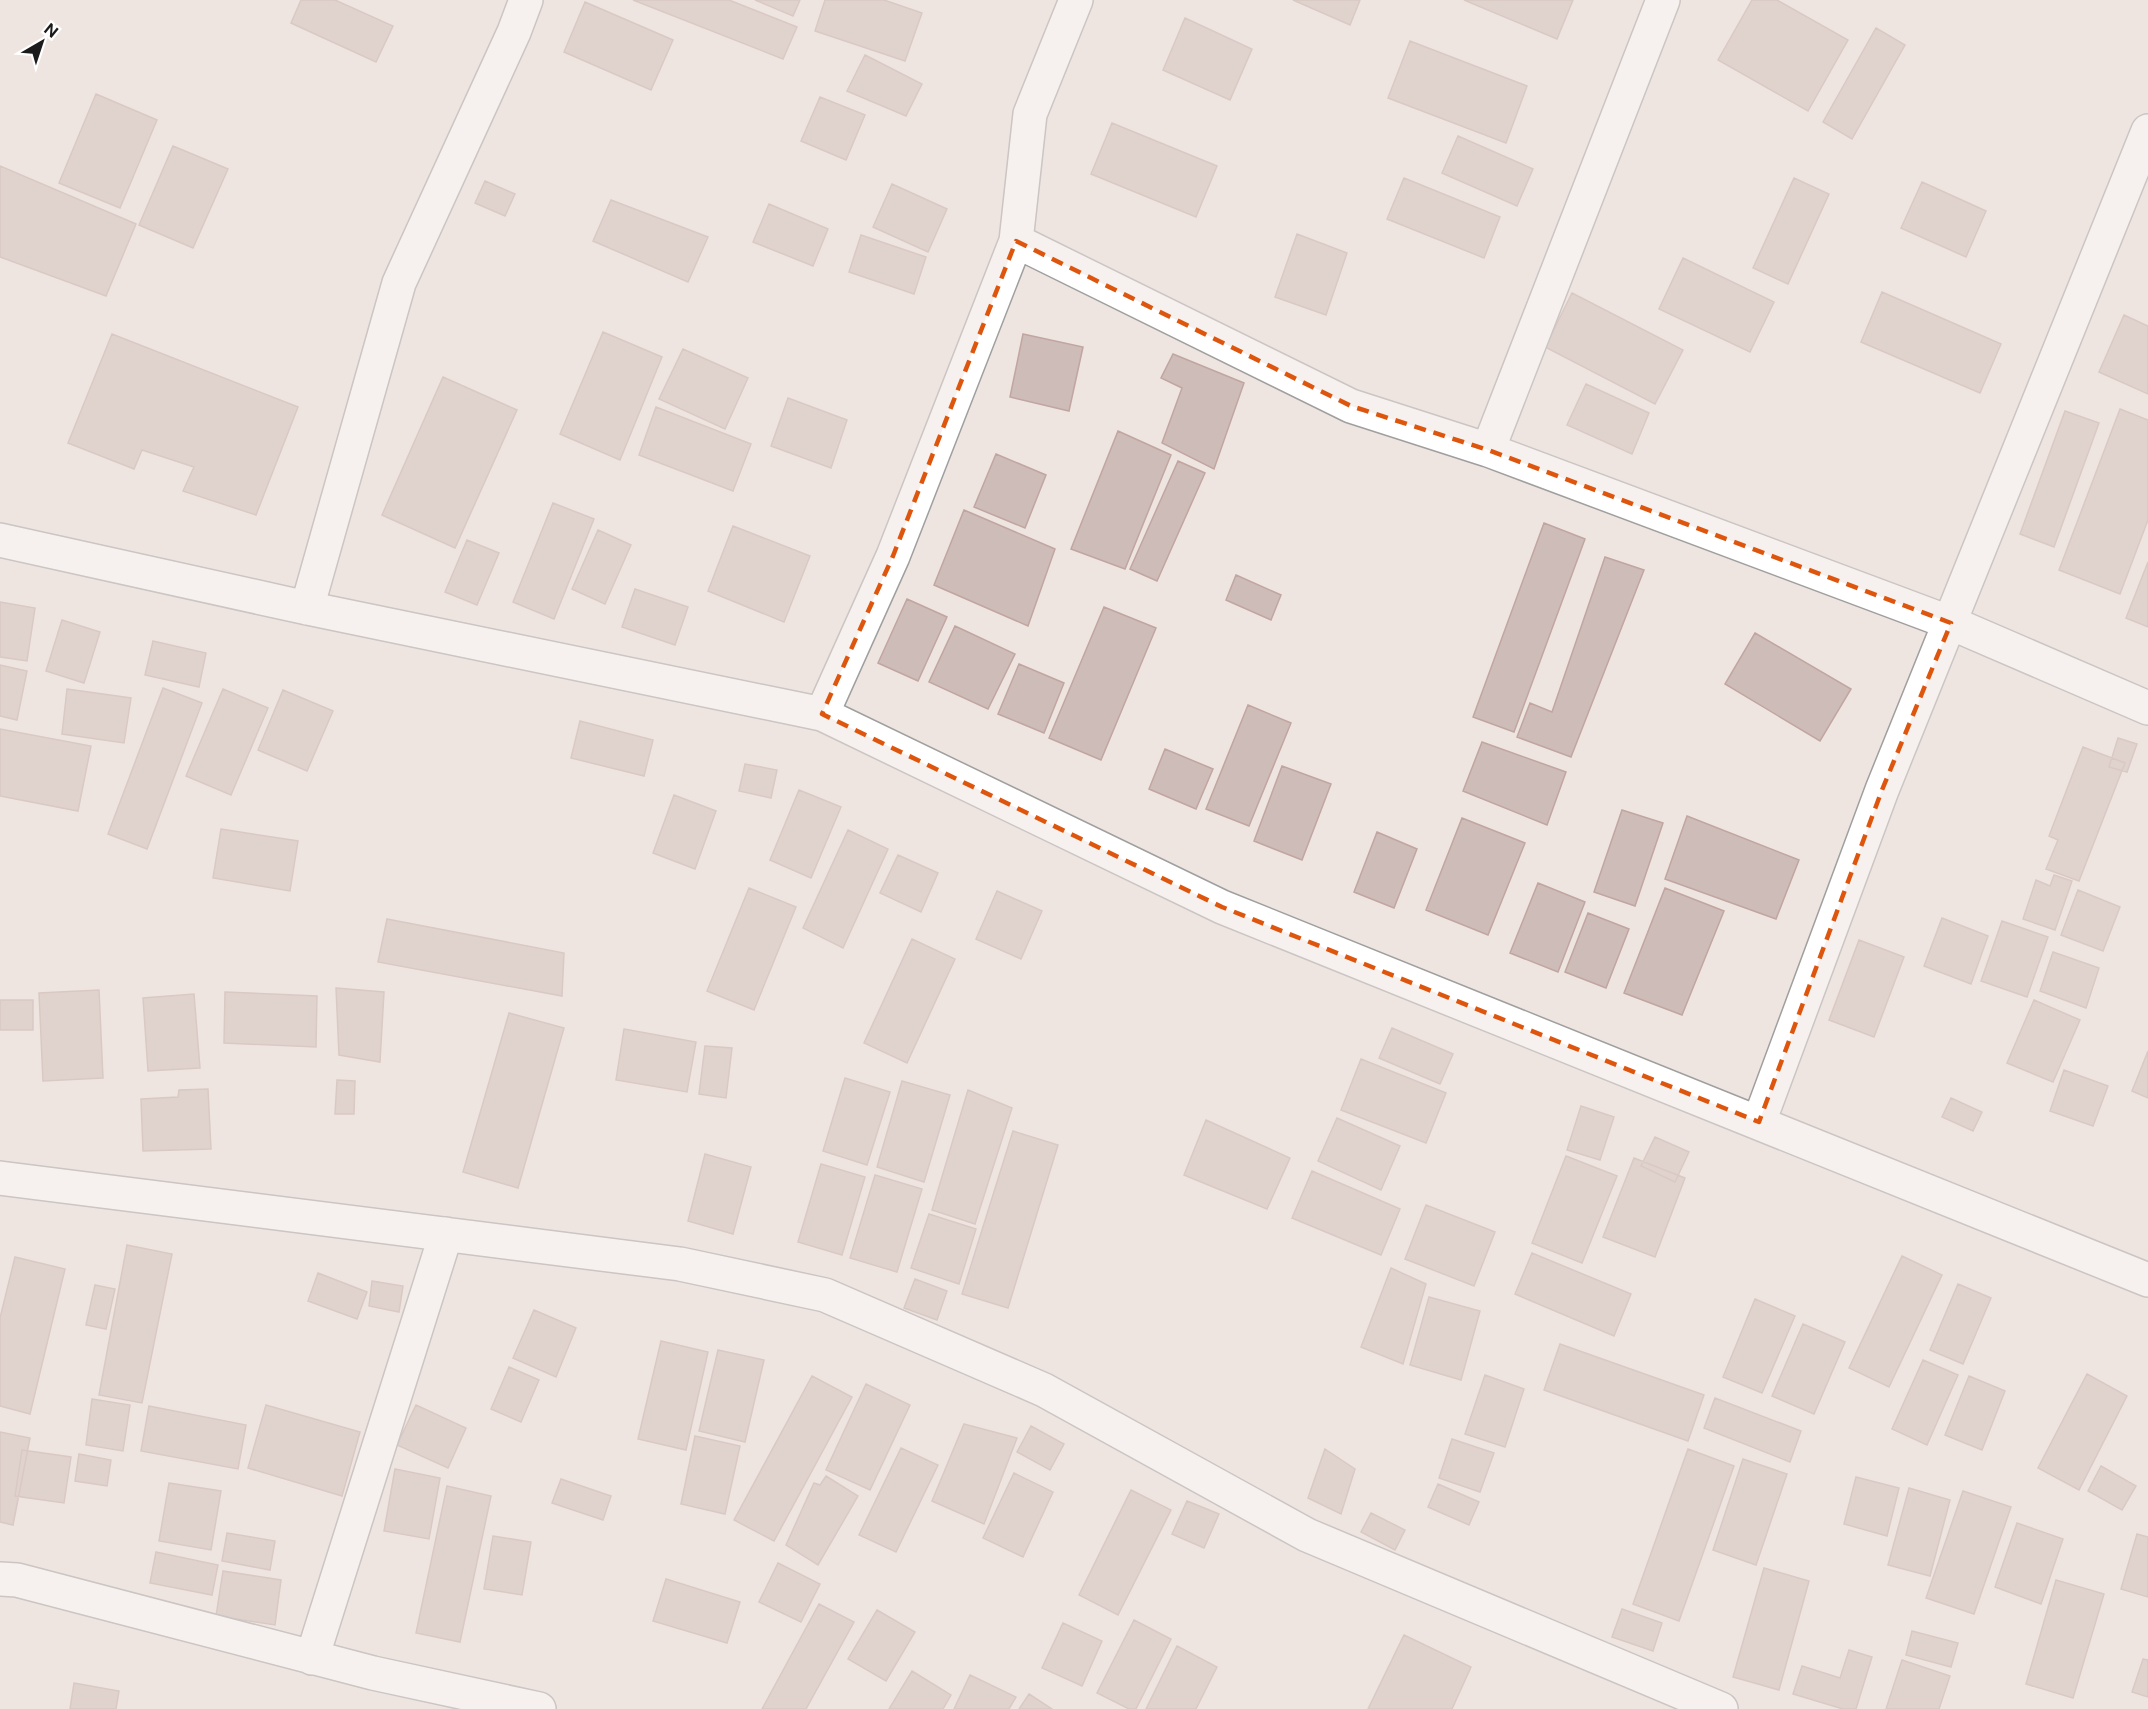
<svg xmlns="http://www.w3.org/2000/svg" width="2148" height="1709" viewBox="0 0 2148 1709" font-family="'Public Sans',sans-serif">
  <style>
    .building { fill: #cebcb9; stroke: #c1a5a1; stroke-width: 1.5 }
    .lines { fill: none; stroke-linecap: round; stroke-linejoin: round }
    .minor-casing { stroke: #9f9f9f; stroke-width: 36 }
    .minor { stroke: #fff; stroke-width: 33 }
    .marked { fill: none; stroke: #de560d; stroke-width: 4.5; stroke-dasharray: 12 8; stroke-linejoin: round }
  </style>
  <rect width="100%" height="100%" fill="#eee5e0"/>
  <path class="building" d="M301,0H335L393,26L376,62L291,23Z
    M633,0H729L797,27L783,59Z
    M755,0H800L793,16Z
    M825,0H884L922,13L905,61L815,31Z
    M1293,0H1360L1350,25Z
    M1464,0H1573L1557,39Z
    M1752,0H1777L1848,40L1808,111L1718,60Z
    M585,2L673,40L651,90L564,52Z
    M1185,18L1252,49L1230,100L1163,70Z
    M1876,28L1905,45L1852,139L1823,122Z
    M1410,41L1527,86L1506,143L1388,98Z
    M865,55L922,84L906,116L847,91Z
    M96,94L157,120L120,208L59,183Z
    M820,97L865,115L846,160L801,141Z
    M1112,123L1217,166L1196,217L1091,174Z
    M1458,136L1533,169L1517,206L1442,173Z
    M173,146L228,169L193,248L139,225Z
    M0,166L136,224L106,296L0,257Z
    M1404,178L1500,217L1484,258L1387,219Z
    M1794,178L1829,194L1788,284L1753,268Z
    M485,181L515,194L505,216L475,203Z
    M1922,182L1986,211L1966,257L1901,228Z
    M892,184L947,209L928,252L873,227Z
    M611,200L708,237L688,282L593,241Z
    M769,204L828,229L813,266L753,242Z
    M1297,234L1347,253L1326,315L1275,297Z
    M861,235L926,257L914,294L849,272Z
    M1683,258L1774,302L1750,352L1659,309Z
    M1882,292L2001,344L1980,393L1861,342Z
    M1572,293L1683,350L1655,404L1545,347Z
    M2124,315L2148,326V394L2099,372Z
    M603,332L662,357L620,460L560,434Z
    M112,334L298,407L256,515L183,491L194,467L142,450L134,469L68,443Z
    M1023,334L1083,347L1069,411L1010,397Z
    M683,349L748,378L725,429L659,399Z
    M1173,354L1244,383L1214,469L1162,443L1182,388L1161,378Z
    M443,377L517,410L455,548L382,515Z
    M1586,384L1649,413L1632,454L1567,425Z
    M788,398L847,420L831,468L771,446Z
    M656,407L751,444L733,491L639,455Z
    M2120,409L2148,420V520L2120,594L2059,570Z
    M2065,411L2099,423L2054,547L2020,534Z
    M1118,431L1171,455L1125,569L1071,549Z
    M996,454L1046,475L1025,528L974,507Z
    M1178,461L1205,473L1157,581L1130,569Z
    M553,503L594,519L554,619L513,602Z
    M964,510L1055,549L1028,626L934,585Z
    M1544,523L1585,539L1514,732L1473,717Z
    M733,526L810,556L784,622L708,591Z
    M598,530L631,545L605,604L572,589Z
    M467,540L499,553L477,605L445,592Z
    M1605,557L1644,570L1571,757L1517,737L1530,703L1552,712Z
    M2148,562V627L2126,618Z
    M1236,575L1281,595L1271,620L1226,600Z
    M635,589L688,607L675,645L622,627Z
    M907,599L947,617L918,681L878,663Z
    M0,602L35,608L27,661L0,657Z
    M1104,607L1156,628L1101,760L1049,738Z
    M62,620L100,632L84,683L46,671Z
    M955,626L1015,654L988,709L929,682Z
    M1755,633L1851,689L1820,741L1725,684Z
    M153,641L206,653L199,687L145,675Z
    M1019,664L1064,683L1044,733L998,714Z
    M0,665L27,671L17,720L0,716Z
    M163,688L202,703L147,849L108,834Z
    M67,689L131,698L124,743L62,734Z
    M223,689L268,708L231,795L186,776Z
    M283,690L333,711L307,771L258,750Z
    M1248,705L1291,723L1249,826L1206,809Z
    M580,721L653,740L644,776L571,758Z
    M0,729L91,746L78,811L0,796Z
    M2118,738L2137,744L2127,772L2109,767Z
    M1482,742L1566,772L1547,825L1463,791Z
    M2083,747L2125,763L2079,881L2046,869L2058,840L2049,836Z
    M1165,749L1213,769L1196,809L1149,789Z
    M745,764L777,770L771,798L739,791Z
    M1282,766L1331,784L1302,860L1254,841Z
    M799,790L841,807L811,878L770,860Z
    M674,795L716,811L695,869L653,853Z
    M1622,810L1663,823L1635,906L1594,892Z
    M1687,816L1799,860L1776,919L1665,879Z
    M1462,818L1525,843L1488,935L1426,910Z
    M221,829L298,841L290,891L213,878Z
    M848,830L888,849L843,948L803,928Z
    M1377,832L1417,849L1394,908L1354,892Z
    M898,855L938,873L921,912L880,893Z
    M2054,875L2072,881L2055,930L2023,919L2036,880L2050,886Z
    M1538,883L1585,902L1558,972L1510,953Z
    M749,888L796,907L754,1010L707,991Z
    M1665,888L1724,911L1682,1015L1624,993Z
    M2078,890L2120,907L2103,951L2061,935Z
    M997,891L1042,911L1021,959L976,939Z
    M1588,913L1629,929L1606,988L1565,972Z
    M1942,918L1988,936L1971,984L1924,966Z
    M387,919L564,953L562,996L378,962Z
    M2002,921L2048,937L2027,997L1981,981Z
    M912,939L955,959L907,1063L864,1043Z
    M1859,940L1904,957L1874,1037L1829,1020Z
    M2053,952L2099,968L2086,1008L2040,991Z
    M336,988L384,992L380,1062L339,1055Z
    M99,990L103,1078L43,1081L39,993Z
    M225,992L317,996L316,1047L224,1043Z
    M194,994L200,1068L148,1071L143,998Z
    M0,1000H33V1030H0Z
    M2034,1000L2080,1020L2053,1082L2007,1063Z
    M509,1013L564,1028L518,1188L463,1172Z
    M1392,1028L1453,1054L1440,1084L1379,1058Z
    M624,1029L696,1042L687,1092L616,1080Z
    M705,1046L732,1048L726,1098L699,1094Z
    M2148,1051V1098L2132,1091Z
    M1361,1059L1446,1093L1426,1143L1341,1110Z
    M2064,1070L2108,1086L2093,1126L2050,1111Z
    M845,1078L890,1092L867,1165L823,1151Z
    M337,1080L355,1081L354,1114H335Z
    M902,1081L950,1095L924,1182L877,1167Z
    M208,1089L211,1149L143,1151L141,1099L178,1097L179,1090Z
    M968,1090L1012,1108L975,1224L932,1210Z
    M1951,1098L1982,1112L1973,1131L1942,1117Z
    M1581,1106L1614,1117L1600,1160L1567,1150Z
    M1337,1118L1400,1146L1381,1190L1318,1161Z
    M1206,1120L1290,1158L1267,1209L1184,1175Z
    M1013,1131L1058,1145L1008,1308L962,1294Z
    M1655,1137L1689,1152L1675,1182L1641,1166Z
    M705,1154L751,1167L733,1234L688,1221Z
    M1566,1156L1617,1176L1582,1263L1532,1243Z
    M1634,1158L1685,1178L1655,1257L1603,1237Z
    M821,1164L865,1177L842,1255L798,1242Z
    M1312,1171L1400,1209L1381,1255L1292,1218Z
    M875,1175L922,1189L897,1272L850,1258Z
    M1426,1205L1495,1232L1474,1286L1405,1259Z
    M929,1214L976,1229L959,1284L911,1268Z
    M127,1245L172,1254L142,1403L99,1395Z
    M1532,1253L1631,1294L1614,1336L1515,1294Z
    M1902,1256L1942,1275L1889,1387L1849,1368Z
    M15,1257L65,1269L30,1414L0,1406V1318Z
    M1391,1268L1426,1284L1403,1364L1361,1347Z
    M318,1273L367,1292L357,1319L308,1301Z
    M915,1279L947,1291L937,1320L904,1308Z
    M372,1281L403,1286L399,1312L369,1306Z
    M1958,1284L1991,1298L1963,1364L1930,1350Z
    M95,1285L115,1289L106,1329L86,1325Z
    M1429,1297L1480,1311L1461,1380L1410,1365Z
    M1755,1299L1795,1316L1762,1393L1723,1377Z
    M534,1310L576,1328L556,1377L513,1358Z
    M1803,1324L1845,1342L1814,1414L1772,1396Z
    M661,1341L708,1352L686,1450L638,1439Z
    M1560,1344L1704,1395L1688,1441L1544,1390Z
    M718,1350L764,1360L745,1442L699,1431Z
    M1923,1360L1958,1375L1927,1445L1892,1429Z
    M509,1367L539,1380L521,1422L491,1409Z
    M2087,1374L2127,1396L2079,1490L2038,1468Z
    M1485,1375L1524,1389L1505,1447L1465,1434Z
    M812,1376L852,1397L774,1541L734,1520Z
    M1969,1376L2005,1391L1982,1450L1945,1435Z
    M866,1384L910,1405L870,1490L826,1470Z
    M1715,1398L1801,1431L1790,1462L1704,1428Z
    M92,1399L130,1405L123,1451L86,1445Z
    M266,1405L360,1432L342,1496L248,1468Z
    M416,1405L466,1428L448,1468L397,1445Z
    M149,1406L246,1425L238,1469L141,1451Z
    M964,1424L1017,1438L984,1524L932,1501Z
    M1031,1426L1064,1444L1050,1470L1017,1452Z
    M0,1432L30,1438L13,1525L0,1522Z
    M695,1436L740,1446L725,1514L681,1504Z
    M1452,1439L1494,1453L1480,1492L1439,1478Z
    M901,1448L938,1465L896,1552L859,1535Z
    M1325,1449L1355,1469L1341,1514L1308,1498Z
    M1688,1449L1734,1466L1679,1621L1633,1604Z
    M22,1450L71,1457L64,1503L15,1496Z
    M79,1454L111,1460L107,1486L75,1481Z
    M1743,1459L1787,1474L1756,1565L1713,1550Z
    M2101,1466L2136,1486L2122,1510L2088,1491Z
    M395,1469L440,1478L429,1539L384,1531Z
    M1014,1473L1053,1492L1023,1557L983,1538Z
    M826,1476L858,1496L818,1565L786,1545L814,1483L820,1485Z
    M1856,1477L1899,1488L1887,1536L1844,1524Z
    M561,1479L611,1496L603,1520L552,1503Z
    M169,1483L221,1491L211,1550L159,1541Z
    M1438,1484L1479,1502L1469,1525L1428,1507Z
    M447,1486L491,1496L460,1642L416,1633Z
    M1909,1488L1950,1500L1930,1576L1888,1565Z
    M1131,1490L1171,1510L1118,1615L1079,1595Z
    M1963,1491L2011,1507L1974,1614L1926,1598Z
    M1187,1501L1219,1514L1204,1548L1172,1534Z
    M1371,1513L1405,1530L1395,1550L1361,1532Z
    M2017,1523L2063,1539L2041,1604L1995,1587Z
    M227,1533L275,1541L270,1570L222,1561Z
    M2137,1534L2148,1537V1597L2121,1589Z
    M493,1536L531,1542L522,1595L484,1589Z
    M156,1552L218,1565L212,1595L150,1583Z
    M778,1563L820,1584L801,1622L759,1602Z
    M1764,1568L1809,1581L1779,1690L1733,1677Z
    M223,1571L281,1580L275,1625L216,1616Z
    M666,1579L740,1602L727,1643L653,1621Z
    M2056,1580L2104,1594L2073,1698L2026,1684Z
    M819,1604L854,1622L806,1709H762Z
    M1622,1609L1662,1623L1653,1651L1612,1637Z
    M877,1610L915,1632L886,1681L848,1659Z
    M1134,1620L1171,1639L1136,1709H1129L1097,1693Z
    M1063,1623L1102,1641L1082,1686L1042,1668Z
    M1912,1631L1958,1643L1951,1667L1906,1655Z
    M1404,1635L1471,1667L1452,1709H1368Z
    M1177,1646L1217,1667L1196,1709H1146Z
    M1849,1650L1872,1657L1856,1709H1843L1793,1694L1802,1666L1840,1678Z
    M2143,1659L2148,1660V1697L2132,1692Z
    M1902,1660L1950,1676L1939,1709H1886Z
    M912,1671L951,1695L943,1709H889Z
    M970,1675L1016,1697L1009,1709H954Z
    M74,1683L119,1691L116,1709H70Z
    M1029,1694L1052,1709H1019Z"/>
  <g class="lines">
    <g class="minor-casing">
      <path id="minor" d="M1016,241L1351,406L1488,450L1951,623L2148,708
        M1488,450L1663,0
        M0,540L307,608L822,714L1222,907L2148,1280
        M307,608L399,283L514,32L526,0
        M822,714L893,556L1016,241L1030,114L1076,0
        M1759,1122L1882,790L2148,131
        M0,1178L680,1264L825,1295L1044,1390L1307,1535L1721,1709
        M0,1579L17,1580L373,1673L539,1709
        M312,1658L446,1234"/>
    </g>
    <use href="#minor" class="minor"/>
  </g>
  <path d="M0 0H2148V1709H0ZM1016,241L1351,406L1488,450L1951,623L1882,790L1759,1122L1222,907L822,714L893,556Z" fill="#eee5e0" fill-opacity=".55" fill-rule="evenodd"/>
  <path class="marked" d="M1016,241L1351,406L1488,450L1951,623L1882,790L1759,1122L1222,907L822,714L893,556Z"/>
  <g transform="translate(42 42) rotate(39)" stroke="#ffffff" stroke-width="4.5" paint-order="stroke">
  <path d="M0-4.5L10 22L0 15L-10 22Z" fill="#1b1b1b"/>
  <text y="-9" font-size="16" font-weight="bold" text-anchor="middle" fill="#1b1b1b">N</text>
  </g>
</svg>
